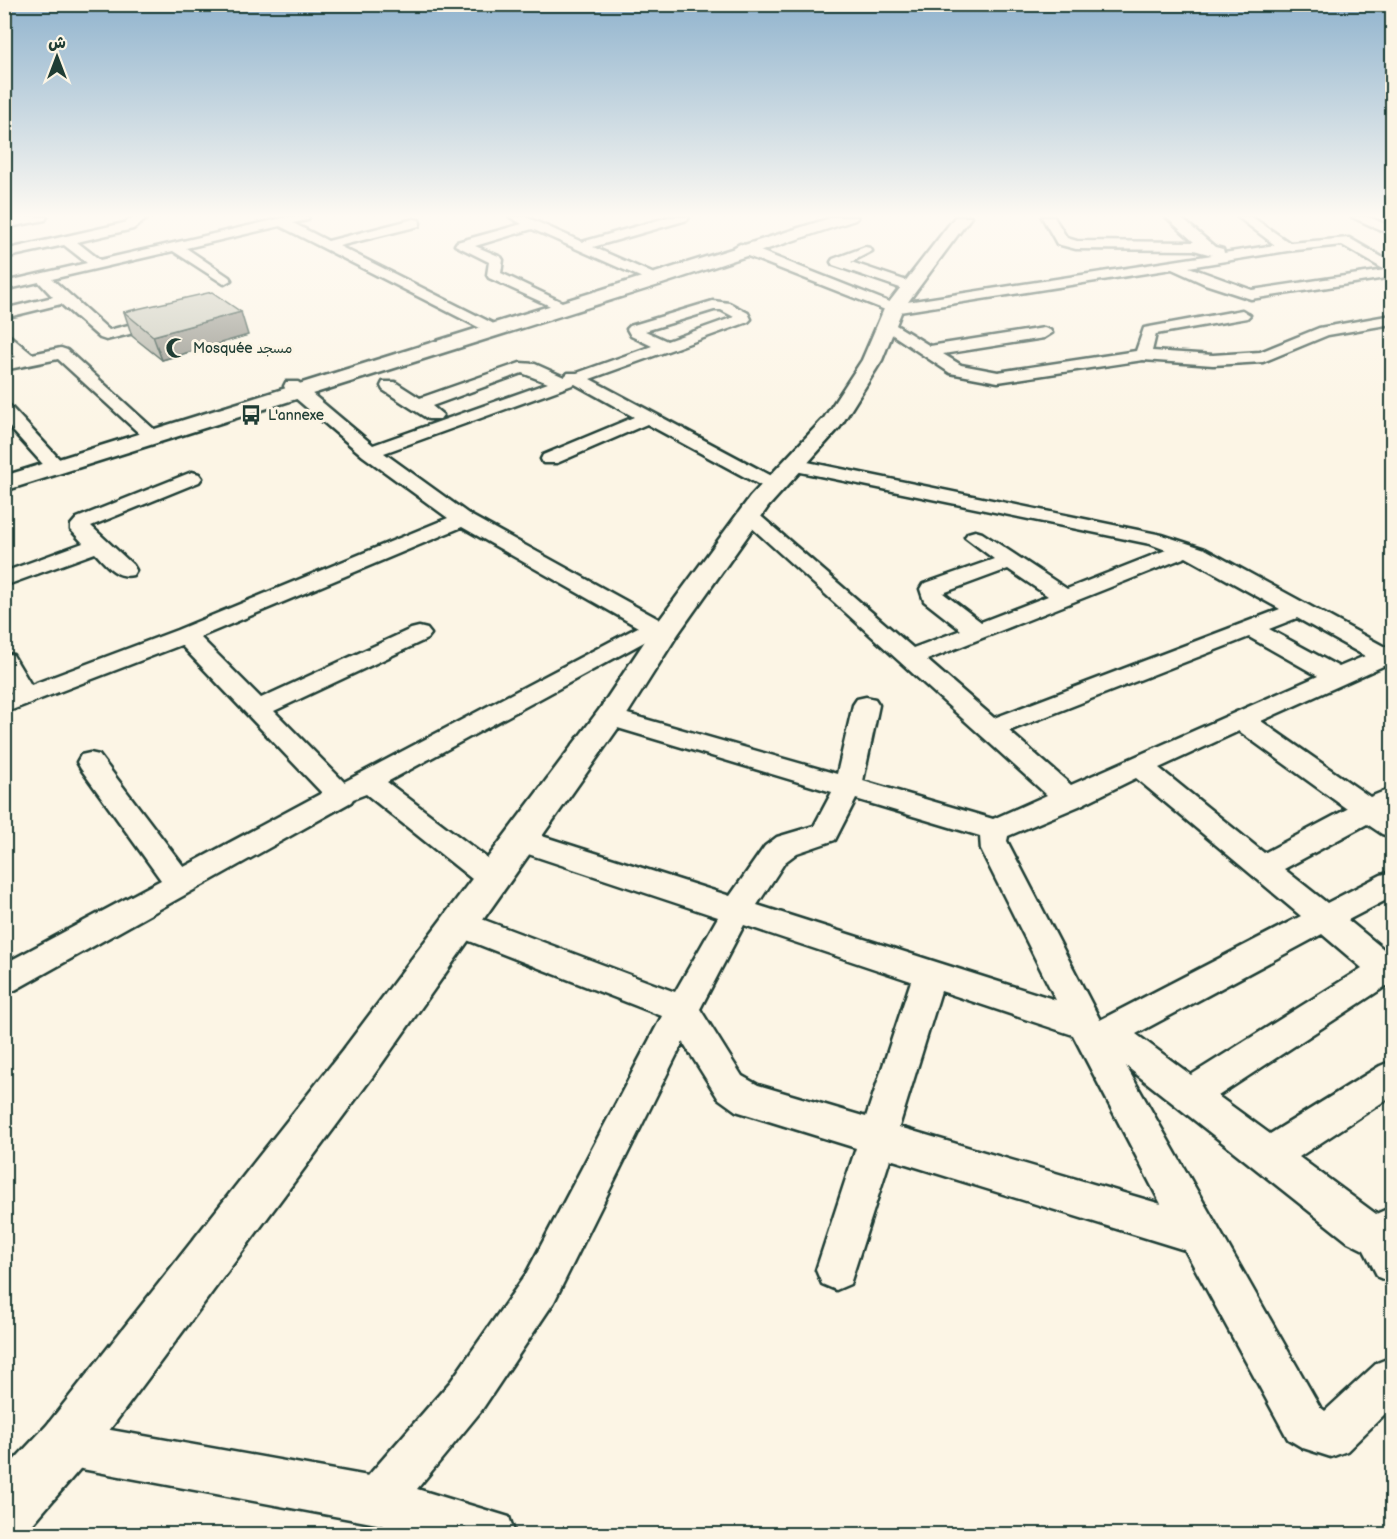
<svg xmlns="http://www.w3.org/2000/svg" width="1397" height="1539" viewBox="0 0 1397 1539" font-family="'Balsamiq Sans','Playpen Sans Arabic',sans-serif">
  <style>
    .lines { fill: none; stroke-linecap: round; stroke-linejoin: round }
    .minor-casing { stroke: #1f3d34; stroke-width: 5 }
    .major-casing { stroke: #1f3d34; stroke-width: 5 }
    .minor { fill: #fcf5e5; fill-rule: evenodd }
    .major { fill: #fcf5e5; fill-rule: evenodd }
    .wall { fill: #a9ab9f; stroke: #1f3d34; stroke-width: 1.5 }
    .shaded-wall { fill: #8a8b82; stroke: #1f3d34; stroke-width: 1.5 }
    .building { fill: #c5c7b9; stroke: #1f3d34; stroke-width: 1.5 }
    .labels { text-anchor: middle; stroke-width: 6; stroke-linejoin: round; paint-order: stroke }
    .far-poi-label { font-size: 14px; fill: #1f3d34; stroke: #fcf5e5; text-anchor: start }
  </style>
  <rect width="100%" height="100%" fill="#fcf5e5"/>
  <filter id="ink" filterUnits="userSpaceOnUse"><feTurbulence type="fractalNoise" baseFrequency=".0167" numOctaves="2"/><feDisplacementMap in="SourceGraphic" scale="12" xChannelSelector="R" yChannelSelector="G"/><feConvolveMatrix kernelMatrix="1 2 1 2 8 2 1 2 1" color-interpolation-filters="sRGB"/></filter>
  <g filter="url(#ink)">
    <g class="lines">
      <g class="minor-casing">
        <path id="minor" d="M21,217H47L45,220L4,228V220Z
          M134,217H149L133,229L77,242L100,260L287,217H309L307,220L293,223L328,241L414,219L419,220L420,223L419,226L339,246L492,323L495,326L492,329H482L280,226L186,248L229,277L231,280L224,284L173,251L52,279L109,330L164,316L169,318L172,321L169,324L106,340L100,338L61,304L4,318V309L53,297L39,282L4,290V282L87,263L64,245L4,258V250L124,223Z
          M510,217H526L582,242L669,217H689L687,220L593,247L661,277L663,280L661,283L656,284L532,229L475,246L501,257L503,260L501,273L562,302L564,305L562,308L557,309L489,278L487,275L489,262L455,245L457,242L522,224Z
          M1042,217H1054L1067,238L1077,241L1194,242L1166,217H1180L1215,247L1223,249L1224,253L1275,245L1238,217H1252L1290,243L1349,238L1392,263V277L1251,299L1205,284L1172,269L893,313L735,251L733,248L740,244L745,245L894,304L1212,255L1194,250L1076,249L1057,244ZM1342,245L1385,270L1252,290L1189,267L1287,251Z
          M1352,217H1369L1392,227V235Z
          M865,247L870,248L872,251L851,262L916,284L918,287L916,290H906L833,265L831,262L833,259Z
          M713,301L729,303L748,313L751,319L748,322L590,379L781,481L784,485L781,489H767L647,424L557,463H543L541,459L543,455L634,417L575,384L384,453L470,515L673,627L677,632L673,637L665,639L655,636L387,782L504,871L508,879L504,887L493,890L482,887L366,794L353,799L351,802L15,990L4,993V964L161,880L81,769L77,762L81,755L90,753L99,755L184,867L322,793L181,645L4,713V696L11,693L4,682V653L13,655L31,685L177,630L448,518L363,456L286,390L284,386L286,382H298L373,445L548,383L522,373L432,406L443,415L440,419H428L383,390L381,386L383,382H395L420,398L520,363L535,364L564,377L568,373H577L652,346L631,336L627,329L630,326ZM714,310H721L734,317L667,341L645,331ZM462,527L638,627L344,782L274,711L427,639L431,634L427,629L419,627L411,629L261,698L200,637Z
          M1242,310L1250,315L1247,318L1156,334L1152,351L1213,355L1260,352L1319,328L1392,315V324L1328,335L1263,362L1213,365L1143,360L998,382L950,373L878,325L886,320L891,322L930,346L1044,328L1050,330L1052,333L1044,338L943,354L961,365L998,372L1136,351L1144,328Z
          M4,334L10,336L32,354L61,348L67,350L157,432L154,436H142L58,359L4,370V360L16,357L4,347Z
          M4,405L10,406L64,464L67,468L64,472H50L4,421Z
          M793,459L1162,535L1205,549L1385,647L1392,646V662L1261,721L1370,797L1392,788V810L1390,811L1392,813V837L1382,834L1367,824L1284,869L1327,903L1381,875L1392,872V897L1348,920L1392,956V987L1386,986L1218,1096L1270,1134L1380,1066L1392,1061V1096L1299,1157L1376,1214L1392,1207V1283L1378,1277L1364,1250L1348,1242L1126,1066L1320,1407L1325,1411L1377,1363L1392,1357V1407L1347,1451L1331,1457L1303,1448L1288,1439L1185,1250L890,1159L850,1284L836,1290L822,1284L816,1270L856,1148L736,1111L718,1098L683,1042L554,1302L481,1411L417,1489L509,1517L515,1534H413L377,1524L66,1466L50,1460L44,1444L50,1428L66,1422L368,1476L451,1381L526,1274L662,1016L449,933L444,924L449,915L460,912L471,915L675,992L718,917L510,848L506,840L510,832L520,829L730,896L765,846L777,837L814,826L832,792L601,723L597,717L601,711L610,709L837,774L853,705L857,699L866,697L875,699L879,705L863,781L993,819L1047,795L739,516L742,512H756L913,648L961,630L924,601L920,589L923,584L994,559L965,537L968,533L975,531L982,533L1067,589L1166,550L1150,544L786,469L783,465L786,461ZM1186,557L1280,609L994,718L927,660ZM1008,569L1048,596L981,622L943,593ZM1297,618L1365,656L1339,667L1269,629ZM1249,637L1318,676L1071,785L1009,731ZM1239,731L1347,809L1264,853L1159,768ZM1136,778L1301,916L1100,1020L1007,841L1008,836L1079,806ZM856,799L980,836L981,850L1056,1000L757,905L785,862L797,853L835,840ZM744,925L911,981L866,1117L758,1085L742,1076L700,1009ZM1322,934L1362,968L1191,1075L1136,1034ZM941,991L1073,1035L1161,1204L899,1127Z
          M192,472L199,474L202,478L199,482L91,526L133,565L136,570L133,575C116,579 106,564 95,553L4,586V572L83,543L71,530V525L77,518Z"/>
      </g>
      <g class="major-casing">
        <path id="major" d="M834,217H858L855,220L662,284L4,491V476Z
          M955,217H971L902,310L882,360L840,427L768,507L678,634L621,724L373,1076L85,1463L24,1534H4V1471L47,1425L343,1050L599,710L655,626L750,497L824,418L862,360L884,309Z"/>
      </g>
      <use href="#minor" class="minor"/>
      <use href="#major" class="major"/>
    </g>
    <path class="wall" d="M124,312L248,335L162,360L132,336Z"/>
    <path class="shaded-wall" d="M241,312L248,335L162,360L153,336Z"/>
    <path class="building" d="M212,292L241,312L153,336L124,312Z"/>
  </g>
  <linearGradient id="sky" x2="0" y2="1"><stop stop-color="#91b4ce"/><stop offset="0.5" stop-color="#fefaf3"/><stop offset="1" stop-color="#fefaf3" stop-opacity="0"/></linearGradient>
  <rect width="1397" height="432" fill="url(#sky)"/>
  <defs>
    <g id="mosque-bare" transform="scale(1.62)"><path d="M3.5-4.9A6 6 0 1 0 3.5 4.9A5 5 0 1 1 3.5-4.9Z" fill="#1f3d34" stroke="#fcf5e5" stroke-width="2.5" paint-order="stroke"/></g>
    <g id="bus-bare" transform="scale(1.62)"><path d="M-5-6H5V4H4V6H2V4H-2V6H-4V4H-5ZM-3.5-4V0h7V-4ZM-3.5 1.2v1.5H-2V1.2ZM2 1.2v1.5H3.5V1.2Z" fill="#1f3d34" stroke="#fcf5e5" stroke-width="2.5" paint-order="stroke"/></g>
  </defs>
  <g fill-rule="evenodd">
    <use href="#mosque-bare" x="176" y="348"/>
    <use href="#bus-bare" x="251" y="415"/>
  </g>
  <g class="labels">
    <g class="far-poi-label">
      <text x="193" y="353">Mosquée مسجد</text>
      <text x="268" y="420">L'annexe</text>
    </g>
  </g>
  <rect width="1397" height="1539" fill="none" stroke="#fcf5e5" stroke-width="24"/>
  <rect x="12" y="12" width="1373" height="1515" fill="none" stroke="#1f3d34" stroke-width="2" filter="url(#ink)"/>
  <g transform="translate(57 57)" stroke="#fcf5e5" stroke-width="4.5" paint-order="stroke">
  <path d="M0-4.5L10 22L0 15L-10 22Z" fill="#1f3d34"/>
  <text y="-9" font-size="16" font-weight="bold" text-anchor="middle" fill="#1f3d34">ش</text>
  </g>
</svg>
